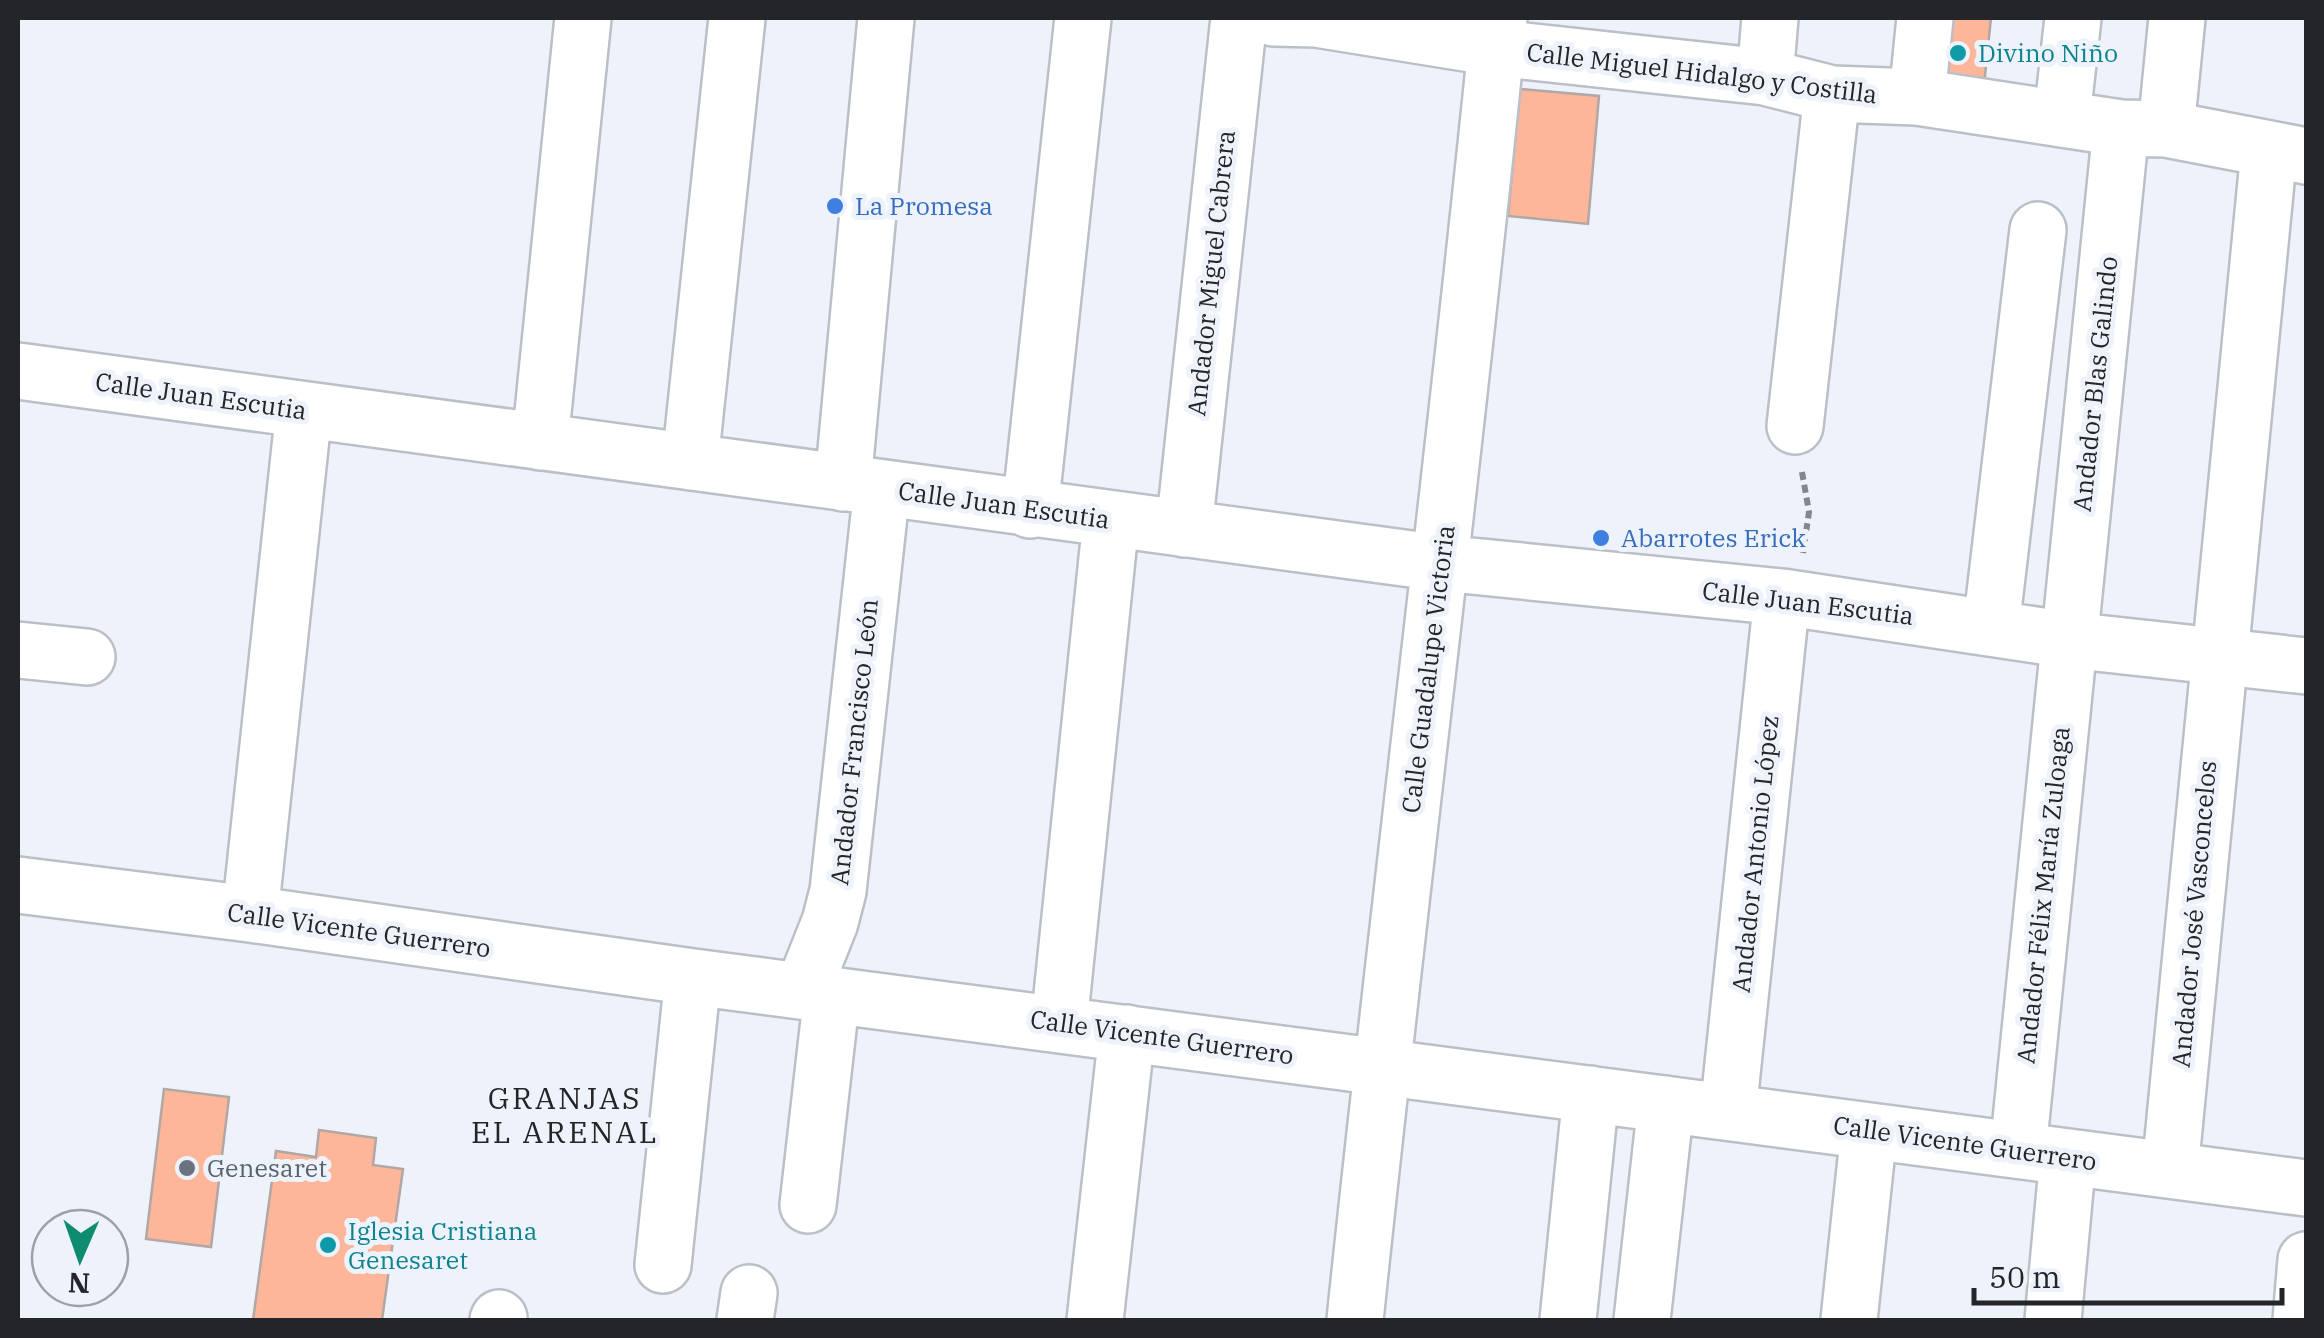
<svg xmlns="http://www.w3.org/2000/svg" width="2324" height="1338" viewBox="0 0 2324 1338" font-family="'IBM Plex Serif',serif">
  <style>
    .building { fill: #feb69a; stroke: #b1a7a4; stroke-width: 2.5 }
    .lines { fill: none; stroke-linecap: round; stroke-linejoin: round }
    .minor-casing { stroke: #bbc0c7; stroke-width: 60 }
    .path { stroke: #83868c; stroke-width: 6; stroke-dasharray: 8 5; stroke-linecap: butt }
    .minor { stroke: #fff; stroke-width: 55 }
    .culture-dot { fill: #0f9aa8; stroke: #eef3fb; stroke-width: 4 }
    .shop-dot { fill: #3f7fe0; stroke: #eef3fb; stroke-width: 4 }
    .worship-dot { fill: #6b7280; stroke: #eef3fb; stroke-width: 4 }
    .labels { text-anchor: middle; stroke-width: 10; stroke-linejoin: round; paint-order: stroke }
    .culture-label { font-size: 25px; fill: #0d838f; stroke: #eef3fb; text-anchor: start }
    .street-label { font-size: 25px; fill: #242528; stroke: #eef3fb }
    .shop-label { font-size: 25px; fill: #366cbe; stroke: #eef3fb; text-anchor: start }
    .worship-label { font-size: 25px; fill: #5b616d; stroke: #eef3fb; text-anchor: start }
    .quarter-label { font-size: 30px; letter-spacing: 2.5px; fill: #242528; stroke: #eef3fb }
  </style>
  <rect width="100%" height="100%" fill="#eef3fb"/>
  <path class="building" d="M1933,18H1991L1983,95L1925,89Z
    M1520,89L1599,96L1588,224L1508,216Z
    M164,1089L229,1097L211,1247L146,1239Z
    M319,1130L376,1138L373,1165L403,1169L382,1320H253L276,1151L316,1157Z"/>
  <g class="lines">
    <g class="minor-casing">
      <path id="minor" d="M1274,18L1316,19L1496,48L1765,77L1832,94L1917,97L2121,128L2166,129L2306,156
        M1765,77L1770,18
        M1917,97L1925,18
        M2062,117L2073,18
        M2166,129L2177,18
        M18,371L1441,563L1782,597L2069,640L2306,666
        M1795,426L1832,94
        M540,442L583,18
        M690,462L737,18
        M843,483L886,18
        M1030,510L1083,18
        M1184,529L1239,18
        M1991,627L2038,230
        M18,650L87,657
        M18,885L250,914L693,977L2306,1188
        M250,914L304,410
        M803,990L830,922L838,891L882,488
        M1059,1024L1111,520
        M1728,1112L1782,597
        M2018,1150L2121,128
        M2170,1170L2269,151
        M808,1205L832,994
        M663,1265L693,977
        M498,1320L499,1318
        M745,1320L749,1293
        M1095,1320L1127,1033
        M1355,1320C1400,886 1456,452 1499,18
        M1568,1320L1591,1094
        M1642,1320L1666,1104
        M1849,1320L1869,1131
        M2053,1320L2068,1157
        M2301,1320L2306,1260"/>
    </g>
    <path class="path" d="M1802,472L1809,512L1803,553"/>
    <use href="#minor" class="minor"/>
  </g>
  <g class="culture-dot">
    <circle cx="1958" cy="53" r="10"/>
    <circle cx="328" cy="1245" r="10"/>
  </g>
  <g class="shop-dot">
    <circle cx="835" cy="206" r="10"/>
    <circle cx="1601" cy="538" r="10"/>
  </g>
  <circle class="worship-dot" cx="187" cy="1168" r="10"/>
  <g class="labels">
    <g class="culture-label">
      <text x="1978" y="62">Divino Niño</text>
      <text x="348" y="1240">Iglesia Cristiana<tspan x="348" dy="29">Genesaret</tspan></text>
    </g>
    <g class="street-label">
      <text transform="translate(1702 73) rotate(7)" y="9">Calle Miguel Hidalgo y Costilla</text>
      <text transform="translate(1211 273) rotate(-84)" y="9">Andador Miguel Cabrera</text>
      <text transform="translate(2095 384) rotate(-84)" y="9">Andador Blas Galindo</text>
      <text transform="translate(201 396) rotate(8)" y="9">Calle Juan Escutia</text>
      <text transform="translate(1004 505) rotate(8)" y="9">Calle Juan Escutia</text>
      <text transform="translate(1808 603) rotate(7)" y="9">Calle Juan Escutia</text>
      <text transform="translate(1428 669) rotate(-83)" y="9">Calle Guadalupe Victoria</text>
      <text transform="translate(854 742) rotate(-84)" y="9">Andador Francisco León</text>
      <text transform="translate(1755 854) rotate(-84)" y="9">Andador Antonio López</text>
      <text transform="translate(2043 895) rotate(-84)" y="9">Andador Félix María Zuloaga</text>
      <text transform="translate(2194 914) rotate(-85)" y="9">Andador José Vasconcelos</text>
      <text transform="translate(359 930) rotate(8)" y="9">Calle Vicente Guerrero</text>
      <text transform="translate(1162 1037) rotate(8)" y="9">Calle Vicente Guerrero</text>
      <text transform="translate(1965 1143) rotate(8)" y="9">Calle Vicente Guerrero</text>
    </g>
    <g class="shop-label">
      <text x="855" y="215">La Promesa</text>
      <text x="1621" y="547">Abarrotes Erick</text>
    </g>
    <g class="worship-label">
      <text x="207" y="1177">Genesaret</text>
    </g>
    <g class="quarter-label">
      <text x="565" y="1109">GRANJAS<tspan x="565" dy="34">EL ARENAL</tspan></text>
    </g>
  </g>
  <rect width="2324" height="1338" fill="none" stroke="#242528" stroke-width="40"/>
  <g transform="translate(80 1258) rotate(182)"><circle r="48" fill="#eef3fb" stroke="#9da1a7" stroke-width="2.5"/>
  <path d="M0-8L18 38L0 25L-18 38Z" fill="#0e8c70"/>
  <text y="-15" font-size="28" font-weight="bold" text-anchor="middle" fill="#242528">N</text>
  </g>
  <path d="M1974 1288v15h308v-15" fill="none" stroke="#242528" stroke-width="5"/>
  <text x="1989" y="1288" font-size="30" fill="#242528" stroke="#eef3fb" stroke-width="8" paint-order="stroke">50 m</text>
</svg>
